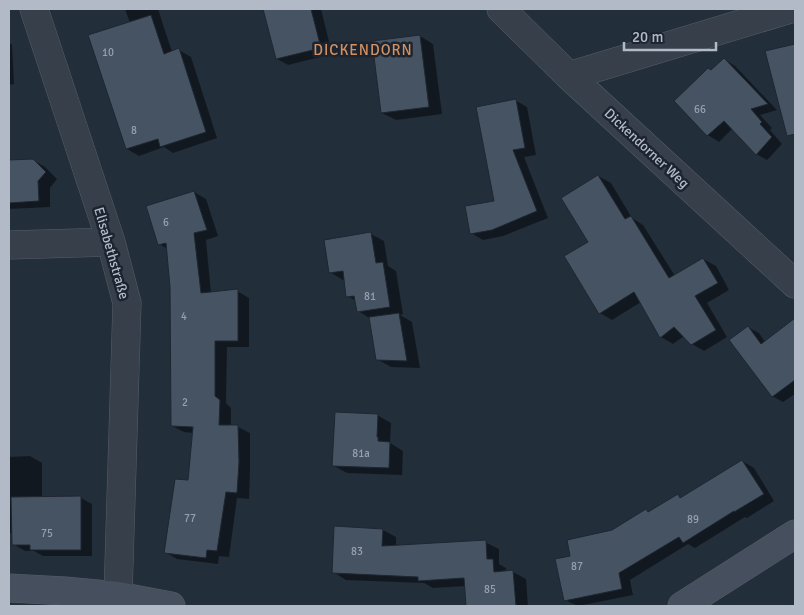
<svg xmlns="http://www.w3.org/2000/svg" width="804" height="615" viewBox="0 0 804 615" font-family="Signika,sans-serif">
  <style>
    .shadow { fill: #0007 }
    .building { fill: #465362; stroke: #1e2632 }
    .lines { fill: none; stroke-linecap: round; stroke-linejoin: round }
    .street-casing { stroke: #555d69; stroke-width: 29 }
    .secondary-casing { stroke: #555d69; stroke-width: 29 }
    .street { stroke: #373f4b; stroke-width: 28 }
    .secondary { stroke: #454f5e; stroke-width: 28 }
    .labels { text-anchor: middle; stroke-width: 5; stroke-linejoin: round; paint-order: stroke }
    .number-label { font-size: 11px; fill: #97a0ae }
    .street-label { font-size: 14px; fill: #b2bac7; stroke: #1c2430 }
    .neighbourhood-label { font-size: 15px; letter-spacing: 1px; fill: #d39161; stroke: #1c2430 }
  </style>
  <rect width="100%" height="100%" fill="#232e3b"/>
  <path class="shadow" d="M125,9H158L172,52L179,50L191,57L217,138L173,153L164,147L139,156L127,149L130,23Z
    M273,9H321L332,54L288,65L277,59Z
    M420,36L433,44L442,114L396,120L382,113L373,42Z
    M9,42L12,45L14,84L9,85Z
    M795,45V108H792L766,52Z
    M724,59L735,66L777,110L760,115L772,128L770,130L782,144L767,160L756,154L733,128L719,142L708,135L675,101L712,71Z
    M515,100L527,107L536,155L524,157L548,218L503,236L483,240L471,233L495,202Z
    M33,160L45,167L57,179L50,188V207L9,209V161Z
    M598,176L611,183L632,218L643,225L675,276L703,259L716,266L729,290L707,303L727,337L704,351L692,344L684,336L673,344L661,337L641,302L612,320L600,313L589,242Z
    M194,192L206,199L218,236L206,240L211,293L237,291L249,298V347H227L226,403L231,408V426L238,427L250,433V470L249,499L237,498L229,557L219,556L218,564L177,559L165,552L189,481L194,433L184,432L172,426L171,287L168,249L159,244Z
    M371,234L384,241L388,266L396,271L403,314L400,315L412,322L420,368L391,367L377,359L371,319L358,311L356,301L348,296L345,280H343L330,272Z
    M794,321L795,322V394L783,402L772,396L748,327L759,333L765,342Z
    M377,415L391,423L390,443L403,451L402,475L347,473L334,466Z
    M30,456L42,463V498H81L92,504V556H43L34,551H25L13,544V533H9V457Z
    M742,461L754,468L774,501L747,518L745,517L695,548L688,544L630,580L633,595L578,606L565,600L572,557L646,511L650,513L678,496L681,498Z
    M383,530L396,537V546L485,542L499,549V564L506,568V572H513L526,579L528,606H467L466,586L433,588L424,583L346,580L333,572Z"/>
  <path class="building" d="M263,9H311L321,48L276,59Z
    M151,15L164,54L179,48L206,132L160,147L158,139L126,149L88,35Z
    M420,35L429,107L381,113L372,41Z
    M795,44V134L787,136L765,51Z
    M724,58L768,104L751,109L762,122L760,124L772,137L756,155L724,121L707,136L674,101L708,68L711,70Z
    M516,99L525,148L513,150L537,211L492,230L470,234L465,206L494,201L476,107Z
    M33,159L46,172L38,181L39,201L9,203V160Z
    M598,175L625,219L631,216L669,278L703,258L718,283L695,296L716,330L691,345L674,327L660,338L634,292L599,314L564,256L588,242L561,198Z
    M194,191L207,230L194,233L201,293L238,289V341H215V396L220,400L219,425H238L239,462L237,493L226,492L217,551L207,550L206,558L164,553L175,479L188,480L193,427L171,426L170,287L166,243L158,245L146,206Z
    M371,232L376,263L383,262L390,307L357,312L354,296L346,297L343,271L329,273L324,240Z
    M399,313L407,361L376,360L369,317Z
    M795,318V380L772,397L729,340L748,326L761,344Z
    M335,412L378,414L377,437H378V441L390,442L389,468L332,466Z
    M742,460L764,494L734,512V511L683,543L679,537L619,573L622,589L564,601L555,559L570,556L567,540L612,530L646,509L648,512L678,494L680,498Z
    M81,496V550H30V545H12L11,497Z
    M334,526L383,529L382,546L486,540L487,559H493L494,572L513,570L516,606H466L464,578L418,581V577L332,573Z"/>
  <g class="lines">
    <g class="street-casing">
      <path id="street" d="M34,9L111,242L127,303L118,596
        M501,9L569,76L795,284
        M569,76L790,9
        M9,245L111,242"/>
    </g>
    <g class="secondary-casing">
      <path id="secondary" d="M9,588L65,591L118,596L171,606
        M682,606L795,534"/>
    </g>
    <use href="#street" class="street"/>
    <use href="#secondary" class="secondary"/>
  </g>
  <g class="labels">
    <g class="number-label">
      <text x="108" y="56">10</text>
      <text x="700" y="113">66</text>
      <text x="134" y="134">8</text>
      <text x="166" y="226">6</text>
      <text x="370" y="300">81</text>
      <text x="184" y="320">4</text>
      <text x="185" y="406">2</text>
      <text x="361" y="457">81a</text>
      <text x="190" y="522">77</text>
      <text x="693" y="523">89</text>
      <text x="47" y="537">75</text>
      <text x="357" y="555">83</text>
      <text x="577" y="570">87</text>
      <text x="490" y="593">85</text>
    </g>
    <g class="street-label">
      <text transform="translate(647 148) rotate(43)" y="5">Dickendorner Weg</text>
      <text transform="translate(112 253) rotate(74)" y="5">Elisabethstraße</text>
    </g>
    <g class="neighbourhood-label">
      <text x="363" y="55">DICKENDORN</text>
    </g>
  </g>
  <rect width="804" height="615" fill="none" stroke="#b2bac7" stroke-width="20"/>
  <path d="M624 42v8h92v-8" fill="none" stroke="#b2bac7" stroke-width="2.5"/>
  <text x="632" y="42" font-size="15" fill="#b2bac7" stroke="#1c2430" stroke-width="4" paint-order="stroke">20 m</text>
</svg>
